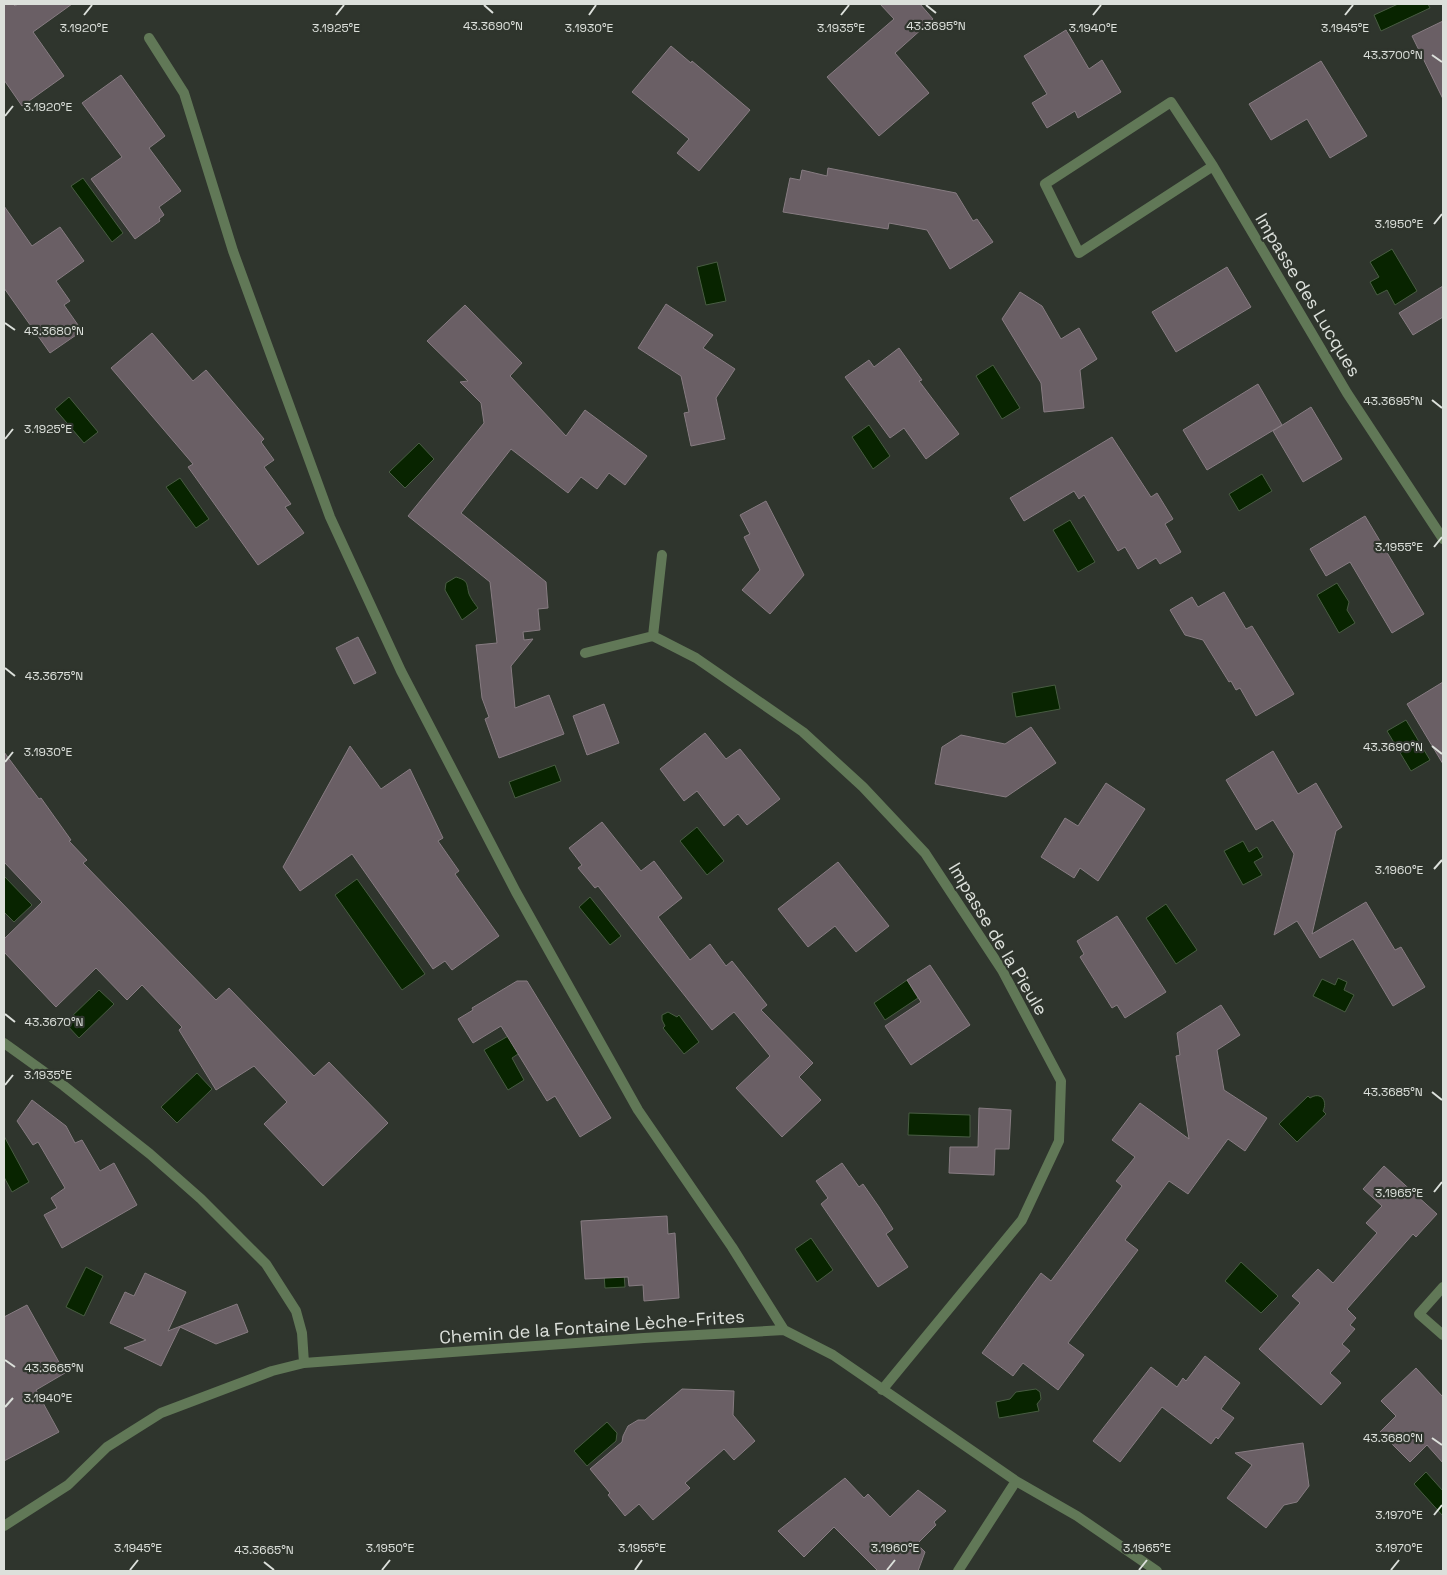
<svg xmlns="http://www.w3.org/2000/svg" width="1447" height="1575" viewBox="0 0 1447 1575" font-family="'Space Grotesk',sans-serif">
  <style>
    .water { fill: #082400; stroke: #485c42 }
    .building { fill: #6a5f65; stroke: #877c82 }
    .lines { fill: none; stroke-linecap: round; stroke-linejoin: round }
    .street { stroke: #617857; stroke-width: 10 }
    .ticks { fill: none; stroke: #dce0db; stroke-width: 2 }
    .labels { text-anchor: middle; stroke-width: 4.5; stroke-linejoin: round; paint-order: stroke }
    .street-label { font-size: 18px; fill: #dce0db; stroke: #2f352d }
    .ticks-label { font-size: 12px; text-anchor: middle; fill: #dce0db; stroke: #2f352d; stroke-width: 4.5; stroke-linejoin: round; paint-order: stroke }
  </style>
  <rect width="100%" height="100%" fill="#2f352d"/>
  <path class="water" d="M1398,4H1428L1430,8L1381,31L1374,15Z
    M83,178L123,233L112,242L71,186Z
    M1392,249L1417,291L1395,305L1387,290L1377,295L1370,282L1379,277L1370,262Z
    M717,262L726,301L706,305L697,267Z
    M993,365L1020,408L1002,419L976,376Z
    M69,397L98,432L84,443L55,409Z
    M869,425L890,456L873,469L852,437Z
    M419,443L434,459L405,488L389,472Z
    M1262,474L1272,491L1239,511L1229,494Z
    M180,478L209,519L196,528L166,487Z
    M1070,520L1095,562L1078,572L1053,530Z
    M456,577C469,581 466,583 469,594C471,599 475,604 478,608L462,620L445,590L446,583Z
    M1337,583L1349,602L1347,610L1355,623L1339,633L1317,595Z
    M1055,685L1060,709L1016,717L1012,693Z
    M1406,720L1430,760L1411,771L1387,731Z
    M555,765L561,781L515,798L509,782Z
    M697,827L724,861L707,875L680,841Z
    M1243,841L1249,852L1257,847L1263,857L1254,862L1262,875L1243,885L1224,851Z
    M4,876L32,905L14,922L4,912Z
    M357,879L425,974L402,990L335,895Z
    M590,897L621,936L610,945L579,907Z
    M1166,904L1197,950L1176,964L1146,918Z
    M1338,978L1347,982L1344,990L1354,995L1345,1012L1313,996L1322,979L1335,985Z
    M907,980L918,998L885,1020L874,1003Z
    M99,990L114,1004L79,1038L65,1023Z
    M668,1012L677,1017L679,1015L699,1042L684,1054L663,1028L665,1026L662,1020V1015Z
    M510,1035L521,1052L512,1058L524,1080L508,1090L484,1050Z
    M197,1073L212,1089L177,1123L161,1107Z
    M1308,1096L1310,1098C1321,1091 1328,1101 1323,1111L1326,1114L1297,1142L1279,1124Z
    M909,1113L970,1115V1137L908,1135Z
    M4,1136L29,1182L12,1192L4,1177Z
    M811,1238L833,1270L817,1282L795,1249Z
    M602,1248H622L625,1287L605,1288Z
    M1241,1262L1278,1296L1261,1313L1225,1281Z
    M86,1267L103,1276L84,1316L66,1307Z
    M1036,1389L1040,1392L1041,1399L1037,1404L1039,1411L999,1418L996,1402L1010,1399L1016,1392Z
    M607,1422L617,1433L616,1441L587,1466L574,1451Z
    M1426,1472L1443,1491V1516L1414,1484Z"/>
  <path class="building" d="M4,4H13L15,6L18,4H72L33,32L64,76L22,106L4,80Z
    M880,4H920L933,19L895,53L929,93L879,136L827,77L894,19Z
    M1443,21V99L1412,36Z
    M1066,30L1089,69L1102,60L1121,92L1078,118L1075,111L1047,128L1032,103L1047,94L1024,56Z
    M671,46L691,63L692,61L750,110L699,171L677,153L689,139L632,92Z
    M1321,61L1367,136L1330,158L1307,119L1271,140L1249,104Z
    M121,75L165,136L149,148L181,191L159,207L164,215L159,219L160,221L135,239L91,179L122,157L82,103Z
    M828,168L956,193L973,221L977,219L993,242L950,269L927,230L889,223L888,229L783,212L790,178L800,180L802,170L827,176Z
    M4,206L32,246L60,227L84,261L56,281L70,301L64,305L78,325L75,327L79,333L50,353L4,288Z
    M1227,267L1251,307L1176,352L1152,312Z
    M1443,286V317L1413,335L1399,313Z
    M1020,292L1042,306L1061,339L1079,328L1097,359L1080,370L1084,408L1044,412L1041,383L1002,319Z
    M666,304L713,335L703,348L735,369L716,398L725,439L691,446L684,413L689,412L681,376L638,348Z
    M465,305L522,363L510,376L566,436L585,410L647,456L625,485L609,473L597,489L581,477L568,493L511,449L461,513L546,582L548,608L538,609L540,630L523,632L524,640L533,639L511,666L515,708L549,695L564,734L499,758L485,719L489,717L482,698L476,645L497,643L490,582L408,516L484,423L481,403L460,382L468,381L427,341Z
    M152,333L193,381L206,370L264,439L261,442L274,460L264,467L291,504L285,507L304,533L258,565L188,467L193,464L111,368Z
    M899,348L922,380L919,381L959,434L926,459L904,428L890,438L845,377L869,360L874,367Z
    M1258,384L1282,425L1207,470L1183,430Z
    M1311,407L1342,459L1303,482L1273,431Z
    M1112,437L1151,497L1157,493L1173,519L1165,524L1181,552L1160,564L1156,558L1138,569L1125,547L1118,551L1084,495L1079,499L1074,491L1024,521L1010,498Z
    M766,501L804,575L770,614L742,590L760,570L744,537L750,534L740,515Z
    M1365,516L1424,614L1392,633L1350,562L1326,576L1310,549Z
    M1224,592L1246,629L1252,626L1294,694L1256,716L1240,688L1236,690L1231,681L1229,682L1203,640L1185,635L1170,610L1192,597L1198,607Z
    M358,637L376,673L354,684L336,648Z
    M1443,682V764L1407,704Z
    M604,704L619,743L587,755L573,716Z
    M1031,727L1056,763L1006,797L935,784L942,747L961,735L1005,744Z
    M705,733L726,759L740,749L780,799L747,825L738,814L724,826L697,791L684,801L660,769Z
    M350,746L381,789L410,769L443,838L438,841L459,871L455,874L499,936L452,970L445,961L433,969L352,854L300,891L283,867Z
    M1273,751L1298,794L1316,783L1342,827L1336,831L1312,934L1366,902L1395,950L1401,947L1425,987L1393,1006L1353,939L1320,958L1297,921L1274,935L1294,854L1273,820L1256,830L1226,780Z
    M4,752L39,799L41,798L71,840L69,841L87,860L83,863L216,1000L229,988L314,1076L329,1062L388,1123L323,1186L264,1124L287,1102L254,1066L216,1090L179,1030L182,1027L142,985L127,1000L96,968L56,1007L4,952V939L42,902L4,862Z
    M1106,783L1145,809L1098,881L1080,868L1074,878L1041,857L1065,818L1078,826Z
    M602,822L641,871L654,861L682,898L658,917L690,960L710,944L726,966L732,961L767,1005L761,1010L813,1063L799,1077L821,1100L782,1137L736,1088L770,1056L734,1012L712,1030L598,886L595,888L578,868L582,865L569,848Z
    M838,862L889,926L856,952L835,926L808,947L778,909Z
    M1117,916L1166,992L1125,1018L1117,1005L1112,1008L1080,957L1084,954L1077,941Z
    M930,965L970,1025L911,1065L885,1026L921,1002L907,980Z
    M517,981H527L611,1118L580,1137L555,1096L547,1101L501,1026L473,1043L458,1019L473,1010L472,1008Z
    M1221,1005L1240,1035L1217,1050L1224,1090L1267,1118L1245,1151L1228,1139L1188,1194L1169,1181L1125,1240L1138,1250L1068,1343L1084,1355L1058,1390L1023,1363L1013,1376L982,1353L1041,1273L1051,1281L1122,1186L1116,1181L1135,1157L1112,1140L1140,1103L1189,1139L1176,1056L1180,1055L1177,1033Z
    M32,1100L66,1126L75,1143L82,1140L100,1171L114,1163L137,1205L62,1248L44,1215L57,1208L51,1198L65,1188L38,1142L33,1145L17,1121Z
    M979,1108L1011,1110L1009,1149H995L994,1175L949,1173L950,1147H978Z
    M842,1163L859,1187L863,1184L879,1207L893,1229L886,1234L908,1267L878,1287L821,1204L828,1198L816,1181Z
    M1384,1166L1437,1214L1416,1237L1413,1234L1347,1309L1356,1318L1350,1325L1355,1329L1342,1344L1350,1351L1330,1373L1341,1383L1321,1405L1259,1349L1300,1303L1292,1296L1318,1269L1333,1283L1377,1233L1366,1223L1382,1206L1363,1189Z
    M667,1216L668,1234L675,1233L679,1298L644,1301L643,1285L629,1286L628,1277L585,1279L581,1221Z
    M145,1273L186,1292L168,1331L237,1304L248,1332L216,1344L180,1327L161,1366L124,1348L146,1340L110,1323L125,1292L134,1296Z
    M27,1305L65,1373L36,1390L59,1432L4,1461V1317Z
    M1205,1356L1240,1383L1221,1409L1234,1418L1218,1439L1216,1437L1211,1444L1162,1407L1120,1462L1093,1441L1151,1367L1177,1387L1183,1378L1186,1381Z
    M1416,1368L1443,1397V1463L1427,1445L1410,1462L1380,1432L1396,1416L1381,1401Z
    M682,1389L734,1391L733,1415L755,1441L734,1460L724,1449L685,1483L690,1488L653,1520L639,1504L625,1516L608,1495L610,1493L590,1469L622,1442L623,1436L628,1426L638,1420H645Z
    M1303,1443L1309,1486L1297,1502L1284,1505L1266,1528L1227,1498L1252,1465L1235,1453Z
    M845,1478L864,1498L868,1494L890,1517L918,1490L946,1511L934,1522L936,1525L917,1544L925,1552L918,1571H878L834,1527L804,1557L778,1531Z"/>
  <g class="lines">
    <path class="street" d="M149,38L184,93L233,251L330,517L401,671L516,892L638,1110L732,1247L784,1330
      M1213,166L1079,253L1045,184L1171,102L1213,166L1347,393L1443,539
      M653,636L662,555
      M585,653L653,636L696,658L803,732L863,787L925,853L1002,970L1061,1081L1059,1141L1022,1220L882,1390
      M4,1043L64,1086L150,1154L201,1199L266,1264L296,1311L302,1333L304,1363
      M1443,1287L1419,1314L1443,1335
      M4,1526L68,1485L107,1447L161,1413L272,1371L304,1363L644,1338L784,1330L833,1355L1016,1481L1077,1516L1157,1571
      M958,1571L1016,1481"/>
  </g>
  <path class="ticks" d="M484,5L493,13M926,5L936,13M84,15L92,5M336,15L344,5M589,15L596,5M841,15L849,5M1093,15L1101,5M1345,15L1353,5M1432,55L1442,62M5,116L13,106M1434,224L1442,214M5,323L15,330M1432,400L1442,408M5,439L13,429M1434,547L1442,537M5,668L15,676M1432,746L1442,754M5,762L13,752M1434,869L1442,860M5,1014L15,1022M5,1085L13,1075M1432,1092L1442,1100M1434,1192L1442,1182M5,1360L15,1367M5,1407L13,1398M1432,1438L1442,1445M1434,1515L1442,1505M264,1562L274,1570M130,1570L138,1560M382,1570L390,1560M635,1570L642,1560M887,1570L895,1560M1139,1570L1147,1560M1391,1570L1399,1560"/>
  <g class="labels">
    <g class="street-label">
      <text transform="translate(1308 295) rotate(59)" y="6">Impasse des Lucques</text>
      <text transform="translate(998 939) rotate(59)" y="6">Impasse de la Pieule</text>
      <text transform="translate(592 1327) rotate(-4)" y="6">Chemin de la Fontaine Lèche-Frites</text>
    </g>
  </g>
  <g class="ticks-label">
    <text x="493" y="30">43.3690°N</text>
    <text x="936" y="30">43.3695°N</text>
    <text x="84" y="32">3.1920°E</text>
    <text x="841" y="32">3.1935°E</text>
    <text x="1093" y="32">3.1940°E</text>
    <text x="1345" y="32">3.1945°E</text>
    <text x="336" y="32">3.1925°E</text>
    <text x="589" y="32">3.1930°E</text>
    <text x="1393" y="59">43.3700°N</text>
    <text x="48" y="111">3.1920°E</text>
    <text x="1399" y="228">3.1950°E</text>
    <text x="54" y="335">43.3680°N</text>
    <text x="1393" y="405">43.3695°N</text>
    <text x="48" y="433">3.1925°E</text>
    <text x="1399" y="551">3.1955°E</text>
    <text x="54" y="680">43.3675°N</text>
    <text x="1393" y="751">43.3690°N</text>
    <text x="48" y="756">3.1930°E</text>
    <text x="1399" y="874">3.1960°E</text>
    <text x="54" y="1026">43.3670°N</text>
    <text x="48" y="1079">3.1935°E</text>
    <text x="1393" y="1096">43.3685°N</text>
    <text x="1399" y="1197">3.1965°E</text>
    <text x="54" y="1372">43.3665°N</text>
    <text x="48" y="1402">3.1940°E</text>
    <text x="1393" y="1442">43.3680°N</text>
    <text x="1399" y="1519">3.1970°E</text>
    <text x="138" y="1552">3.1945°E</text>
    <text x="390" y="1552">3.1950°E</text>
    <text x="642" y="1552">3.1955°E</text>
    <text x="895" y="1552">3.1960°E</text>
    <text x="1147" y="1552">3.1965°E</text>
    <text x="1399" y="1552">3.1970°E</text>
    <text x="264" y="1554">43.3665°N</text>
  </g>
  <rect width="1447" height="1575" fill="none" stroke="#dce0db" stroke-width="10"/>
</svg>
